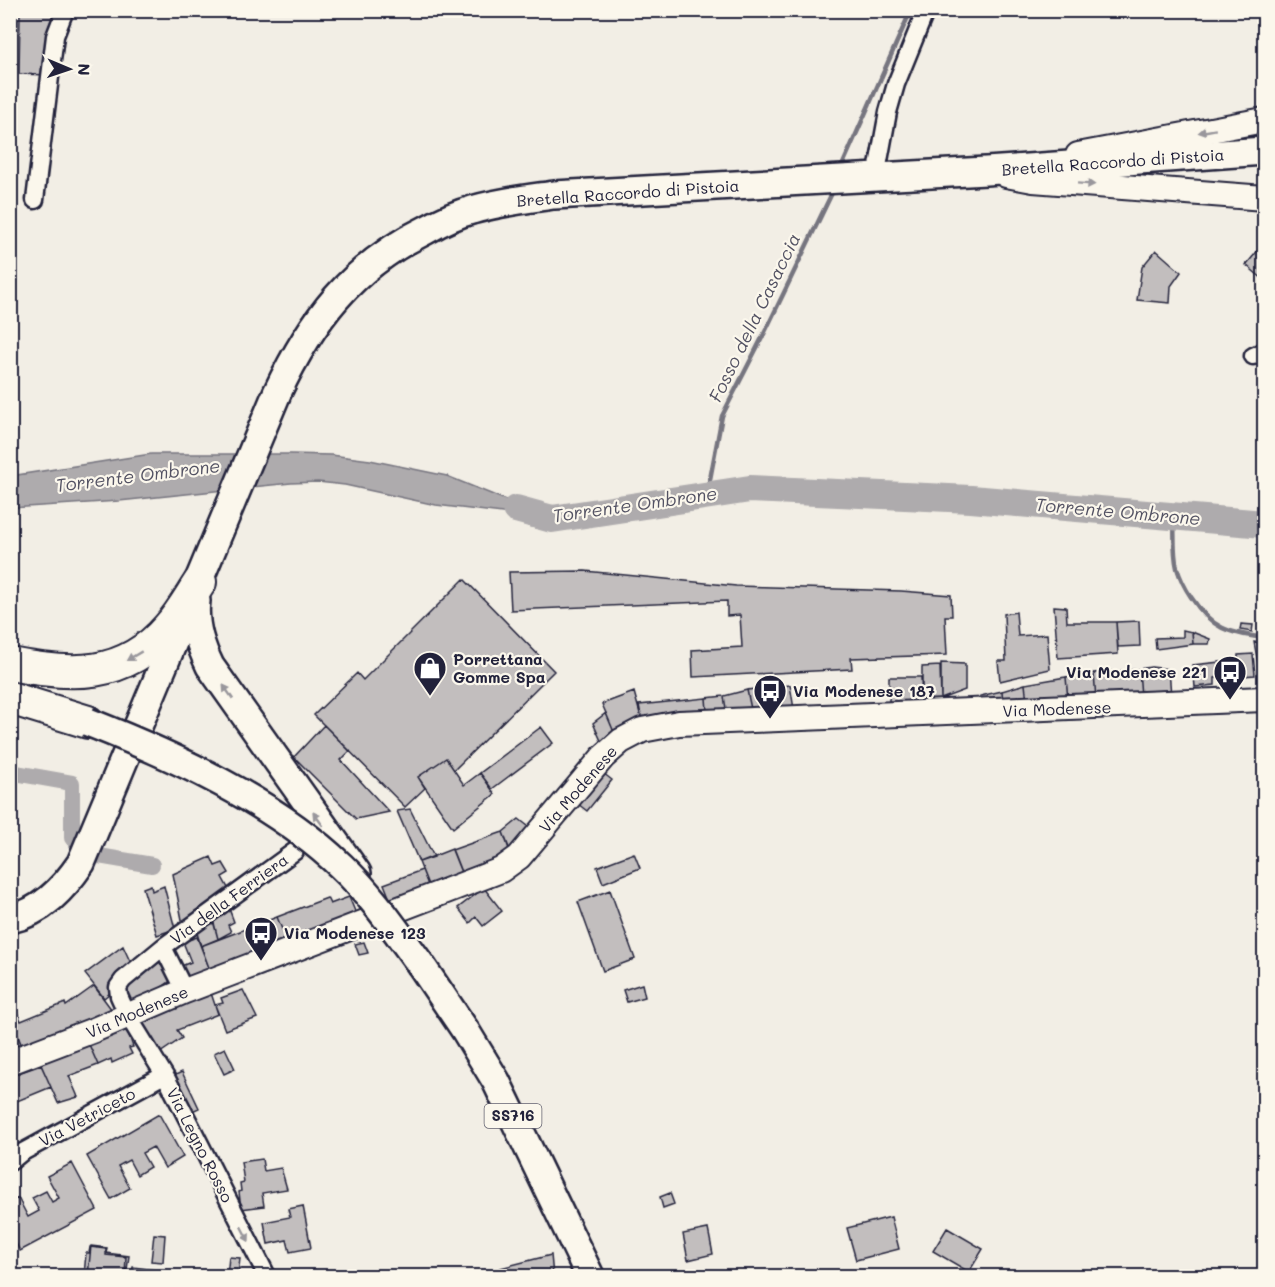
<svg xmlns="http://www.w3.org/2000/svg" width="1275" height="1287" viewBox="0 0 1275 1287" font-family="Mali,sans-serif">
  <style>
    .water { fill: #aeabad; stroke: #76747f; stroke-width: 1.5 }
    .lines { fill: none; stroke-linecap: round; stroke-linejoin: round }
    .stream { stroke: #76747f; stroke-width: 4.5 }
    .canal { stroke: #aeabad; stroke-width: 16 }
    .river { stroke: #aeabad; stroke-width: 28 }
    .building { fill: #c2bebe; stroke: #22223b; stroke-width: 1.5 }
    .street-casing { stroke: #22223b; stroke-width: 21 }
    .secondary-casing { stroke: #22223b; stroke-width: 28 }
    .primary-casing { stroke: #22223b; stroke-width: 32 }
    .highway-casing { stroke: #22223b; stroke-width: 36 }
    .street { stroke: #fbf7ec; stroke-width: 16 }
    .secondary { stroke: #fbf7ec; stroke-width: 24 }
    .primary { stroke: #fbf7ec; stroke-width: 27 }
    .highway { stroke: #fbf7ec; stroke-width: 32 }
    .primary-bridge-casing { stroke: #22223b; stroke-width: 32; stroke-linecap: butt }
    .primary-bridge { stroke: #fbf7ec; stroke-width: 27 }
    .oneway { fill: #99979c }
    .labels { text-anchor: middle; stroke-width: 4.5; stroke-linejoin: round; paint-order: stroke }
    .shield { fill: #fbf7ec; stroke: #636270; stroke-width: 1.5 }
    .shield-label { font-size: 15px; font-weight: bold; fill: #22223b }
    .street-label { font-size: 16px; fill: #22223b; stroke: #fbf7ec }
    .poi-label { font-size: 16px; font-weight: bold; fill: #22223b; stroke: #fbf7ec; text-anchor: start }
    .water-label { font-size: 18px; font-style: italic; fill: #535263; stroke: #fbf7ec }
  </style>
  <rect width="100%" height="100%" fill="#f2eee5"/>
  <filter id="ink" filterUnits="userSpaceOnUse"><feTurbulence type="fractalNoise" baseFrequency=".0167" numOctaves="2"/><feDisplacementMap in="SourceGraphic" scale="12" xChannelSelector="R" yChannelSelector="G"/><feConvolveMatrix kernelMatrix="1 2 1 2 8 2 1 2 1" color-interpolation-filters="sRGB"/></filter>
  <g filter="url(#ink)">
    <path class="water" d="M151,454H291L331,455L370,460L447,476L552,519L436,505L345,485L318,482L291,483L119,501L11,508V476Z"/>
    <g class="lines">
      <path class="stream" d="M843,164L911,10
        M707,495L722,416L764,334L832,193
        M1174,517C1175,533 1173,552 1177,568C1180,578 1185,588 1191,597C1212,629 1228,633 1264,638"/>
      <path class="canal" d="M10,772L72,783V838L77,843
        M99,856L152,865"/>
      <path class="river" d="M516,509L552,519L750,489L971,499L1264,524"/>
    </g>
    <path class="building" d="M20,10H59L48,75L19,74Z
      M1264,243V280L1246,265Z
      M1156,250L1181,272L1171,286L1170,303L1137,300L1142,267Z
      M585,571L736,586L901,591L951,595L952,616H945L947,655L851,658L852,669L693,677L692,650L742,647L740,615L727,616V601L511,610L509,572Z
      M464,579L554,671L454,770L446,758L418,777L425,788L405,807L314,715L357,673L363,680Z
      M1054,606L1066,607L1067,622H1116L1118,654L1058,658Z
      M1016,612L1018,636L1047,634L1050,669L1000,681L998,661H1006L1004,614Z
      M1139,621L1140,646L1118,647L1116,622Z
      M1241,624L1253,625L1252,632L1240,630Z
      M1183,630L1192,632L1193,644L1156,649L1155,638L1183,637Z
      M1192,632L1210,639L1209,644H1193Z
      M1254,642L1264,643V673L1260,674Z
      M1253,654L1255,675L1215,678V685L1195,687L1193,665L1238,660V655Z
      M941,663L965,664V690L941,699Z
      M940,666L941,699L922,706V667Z
      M1151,667L1169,669L1171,696L1141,697L1139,669Z
      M1139,669L1141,697L1096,699L1094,673Z
      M1094,673L1096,699L1068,700L1066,677Z
      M889,677H921L922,706H889Z
      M1066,677L1068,700L1027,702L1025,684Z
      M1025,684L1027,702L1003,703L1002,691Z
      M790,685L794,709H751L747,690Z
      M747,690L751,709H726L724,696Z
      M1002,691L1003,703H981L980,696Z
      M634,692L642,721L614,732L602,704Z
      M724,696L726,709L707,711L706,698Z
      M706,698L707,711L642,721L639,705Z
      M606,713L614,732L603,745L593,723Z
      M324,725L350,751L341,760L389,812L356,819L294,757Z
      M541,727L553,743L492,789L480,773Z
      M446,758L464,785L480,773L495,794L453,828L418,777Z
      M603,773L612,780L587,811L578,804Z
      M410,809L434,857L419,862L397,811Z
      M519,819L533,830L511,855L503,832Z
      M503,832L512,856L464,880L452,850Z
      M452,849L463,877L430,890L419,862Z
      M634,853L640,868L603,883L597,867Z
      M211,857L215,866L223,863L229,873L222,877L229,890L195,912L194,918L183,925L173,874Z
      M422,870L430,890L392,904L384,884Z
      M151,885L152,891L164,886L175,929L157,935L143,888Z
      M484,888L502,911L483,926L476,917L470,923L458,908Z
      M610,890L635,959L603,971L578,902Z
      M349,897L357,916L288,944L277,917L327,898L330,904Z
      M228,906L234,922L228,925L231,932L218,939L212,917Z
      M277,917L288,944L211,973L201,946Z
      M214,923L218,939L201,946L196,930Z
      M197,937L211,973L185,983L179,967L191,962L183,942Z
      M364,942L368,953L359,955L355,944Z
      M123,946L133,968L116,988L104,998L85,974Z
      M162,958L176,977L134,1007L121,989Z
      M642,984L645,997L627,1002L623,990Z
      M94,986L112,1010L23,1049L10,1018V1011L16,1009L21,1021L65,1003L66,1006Z
      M209,987L218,1014L177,1030L182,1038L157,1055L134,1021Z
      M243,990L257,1018L225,1030L215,1005L223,1003L221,998Z
      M124,1025L130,1038L133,1047L129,1048L132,1054L112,1063L111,1059L98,1065L88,1042Z
      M15,1028L23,1049L10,1054V1029Z
      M88,1042L98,1065L69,1076L78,1097L58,1103L39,1060Z
      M225,1048L235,1069L224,1074L214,1053Z
      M41,1065L51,1087L10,1104V1076Z
      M182,1072L199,1108L188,1113L171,1077Z
      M159,1114L183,1157L165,1168L153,1147L142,1153L150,1167L137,1175L129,1160L118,1166L130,1188L111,1199L87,1156Z
      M262,1159L264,1171L281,1168L287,1189L262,1193L264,1206L241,1209L239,1192L241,1191L240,1183L244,1182L241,1162Z
      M72,1163L97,1210L20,1251L10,1232V1202L18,1198L28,1217L39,1211L32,1198L46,1191L52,1202L59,1198L47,1176Z
      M670,1193L674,1204L663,1208L660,1197Z
      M303,1206L311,1248L290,1252L287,1240L268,1244L264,1222L290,1217L288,1209Z
      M891,1217L899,1249L856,1260L847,1228Z
      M947,1228L983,1249L969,1272L933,1251Z
      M708,1229L713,1254L688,1260L683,1234Z
      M154,1234L165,1235L163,1262L151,1261Z
      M91,1246L107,1248L106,1253L129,1256L126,1276H88Z
      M90,1247L106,1249V1255L126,1257L125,1276H84L86,1253H89Z
      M551,1255L553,1276H510L511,1274H499L500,1268Z
      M229,1257L240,1258L238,1276H227Z
      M133,1267L163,1271V1276H131Z
      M315,1270L318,1276H298V1274Z
      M163,1271L191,1274V1276H163Z"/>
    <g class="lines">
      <g class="street-casing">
        <path id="street" d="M876,177L888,112L896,84L926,10
          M35,200L55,36L65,10
          M1253,356L1264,351
          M163,947L185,991
          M10,1162L21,1153L164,1075
          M267,1276L168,1081L128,1016L119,996L118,987L123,980L163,947L295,851"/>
      </g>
      <g class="secondary-casing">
        <path id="secondary" d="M1078,155L1264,120
          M1006,175L1033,180L1264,198
          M10,1062L94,1030L185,991L501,870L519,857L603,757L621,741L642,730L679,723L1264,699"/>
      </g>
      <g class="primary-casing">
        <path id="primary" d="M196,601C193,624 200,645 210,666L357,873
          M10,919C42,912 64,888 81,863L277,393C311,320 352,266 426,230C440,222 456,214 472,210C499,202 526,199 554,195L986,171L1264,151
          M421,965L465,1030L496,1081L590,1276"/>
      </g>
      <g class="highway-casing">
        <path id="highway" d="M10,664C71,676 124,679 168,628C181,614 190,597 200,582
          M10,698L88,722"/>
      </g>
      <use href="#street" class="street"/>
      <use href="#secondary" class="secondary"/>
      <use href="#primary" class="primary"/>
      <use href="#highway" class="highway"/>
      <g class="primary-bridge-casing">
        <path id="primary-bridge" d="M88,722C174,756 273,801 341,866C372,895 396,931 421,965"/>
      </g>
      <use href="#primary-bridge" class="primary-bridge"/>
    </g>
    <defs><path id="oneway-solid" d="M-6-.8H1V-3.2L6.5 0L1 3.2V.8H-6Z" transform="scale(1.5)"/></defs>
    <g class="oneway">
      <use href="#oneway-solid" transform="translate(1207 131) rotate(170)"/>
      <use href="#oneway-solid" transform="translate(1086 184) rotate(4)"/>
      <use href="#oneway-solid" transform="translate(134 656) rotate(149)"/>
      <use href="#oneway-solid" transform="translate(228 692) rotate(-125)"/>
      <use href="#oneway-solid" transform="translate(318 819) rotate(-126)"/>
      <use href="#oneway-solid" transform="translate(245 1234) rotate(62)"/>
    </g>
  </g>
  <defs>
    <g id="shop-pin" transform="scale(1.725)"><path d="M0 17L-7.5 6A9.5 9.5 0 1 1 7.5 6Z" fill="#22223b" stroke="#fbf7ec"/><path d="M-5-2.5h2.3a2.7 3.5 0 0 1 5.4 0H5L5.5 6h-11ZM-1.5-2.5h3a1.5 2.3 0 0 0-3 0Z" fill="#fff"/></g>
    <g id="bus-pin" transform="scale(1.725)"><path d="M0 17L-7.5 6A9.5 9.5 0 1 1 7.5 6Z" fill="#22223b" stroke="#fbf7ec"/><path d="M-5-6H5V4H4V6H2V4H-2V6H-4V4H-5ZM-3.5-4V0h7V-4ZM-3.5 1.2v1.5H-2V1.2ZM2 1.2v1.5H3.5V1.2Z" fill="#fff"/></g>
  </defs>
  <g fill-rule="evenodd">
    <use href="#shop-pin" x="430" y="668"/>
    <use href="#bus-pin" x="1230" y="672"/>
    <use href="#bus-pin" x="770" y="691"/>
    <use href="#bus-pin" x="261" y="933"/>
  </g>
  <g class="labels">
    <rect class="shield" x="484.5" y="1104" width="57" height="24" rx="4.5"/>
    <g class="shield-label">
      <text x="513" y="1121">SS716</text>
    </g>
    <g class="street-label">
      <text transform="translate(1113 162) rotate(-4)" y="6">Bretella Raccordo di Pistoia</text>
      <text transform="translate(628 193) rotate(-4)" y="6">Bretella Raccordo di Pistoia</text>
      <text transform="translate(1057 709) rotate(-2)" y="6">Via Modenese</text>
      <text transform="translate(578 789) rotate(-49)" y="6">Via Modenese</text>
      <text transform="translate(229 899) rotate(-36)" y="6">Via della Ferriera</text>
      <text transform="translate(137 1012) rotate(-23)" y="6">Via Modenese</text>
      <text transform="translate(87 1117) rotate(-28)" y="6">Via Vetriceto</text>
      <text transform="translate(200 1145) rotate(63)" y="6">Via Legno Rosso</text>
    </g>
    <g class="poi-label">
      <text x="453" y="665">Porrettana<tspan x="453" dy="18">Gomme Spa</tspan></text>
      <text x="1207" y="678" text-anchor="end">Via Modenese 221</text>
      <text x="793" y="697">Via Modenese 187</text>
      <text x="284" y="939">Via Modenese 123</text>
    </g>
    <g class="water-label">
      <text transform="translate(755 318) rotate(-64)" y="6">Fosso della Casaccia</text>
      <text transform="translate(138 476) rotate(-7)" y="6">Torrente Ombrone</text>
      <text transform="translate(635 505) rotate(-8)" y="6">Torrente Ombrone</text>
      <text transform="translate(1118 512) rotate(5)" y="6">Torrente Ombrone</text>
    </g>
  </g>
  <rect width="1275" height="1287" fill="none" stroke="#fbf7ec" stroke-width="36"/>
  <rect x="18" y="18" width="1239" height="1251" fill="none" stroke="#22223b" stroke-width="2" filter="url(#ink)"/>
  <g transform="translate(69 69) rotate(92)" stroke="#fbf7ec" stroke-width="4.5" paint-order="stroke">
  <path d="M0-4.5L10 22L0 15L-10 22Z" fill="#22223b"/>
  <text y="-9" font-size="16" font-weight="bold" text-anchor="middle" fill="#22223b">N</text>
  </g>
</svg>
